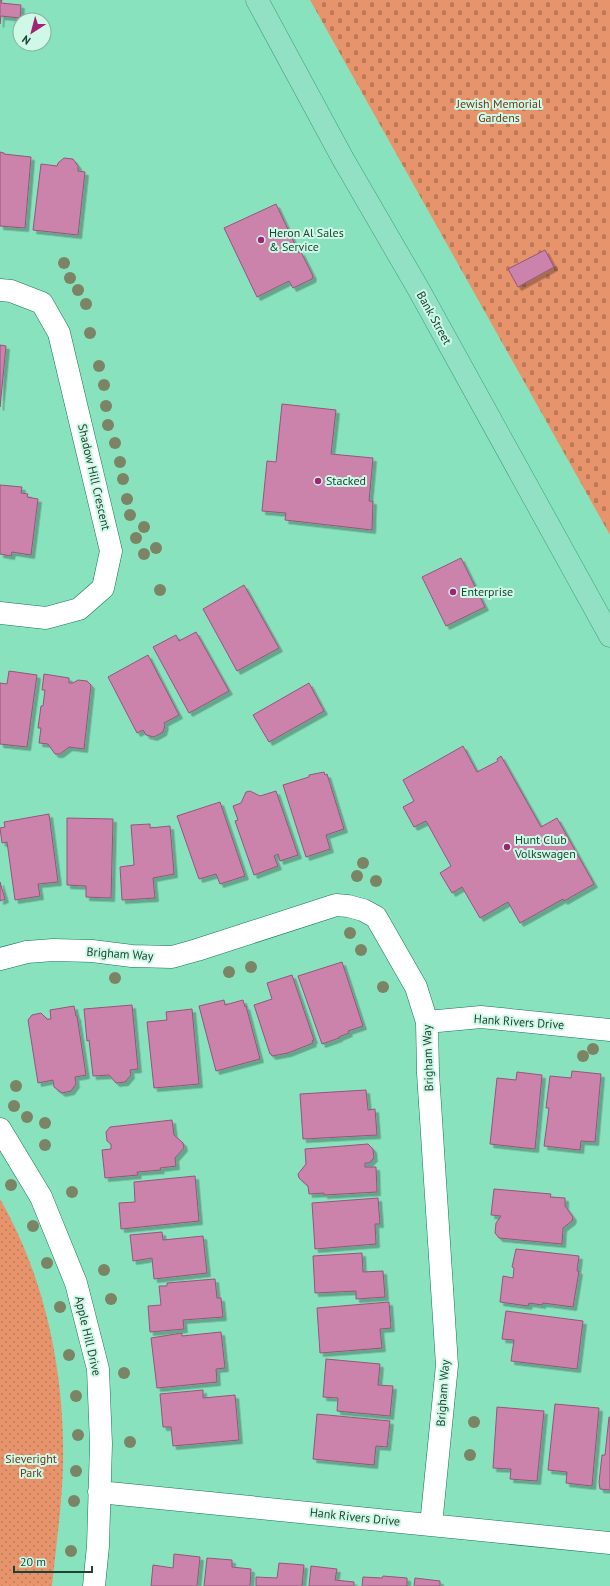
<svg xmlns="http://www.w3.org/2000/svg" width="610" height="1586" viewBox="0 0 610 1586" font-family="'PT Sans',sans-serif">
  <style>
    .cemetery { fill: url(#cemetery-stones) }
    .park { fill: url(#park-dots) }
    .building { fill: #cb83ab; stroke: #97547a; filter: url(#shadow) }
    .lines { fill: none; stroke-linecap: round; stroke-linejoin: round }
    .minor-casing { stroke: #0f7758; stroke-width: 23 }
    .major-casing { stroke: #3b9d7a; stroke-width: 23 }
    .minor { stroke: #fff; stroke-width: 22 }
    .major { stroke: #92e1c5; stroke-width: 22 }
    .tree { fill: #7b8464 }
    .poi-dot { fill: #a22376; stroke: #cef9e6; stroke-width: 1.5 }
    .labels { text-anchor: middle; stroke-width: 4; stroke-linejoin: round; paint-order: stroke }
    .park-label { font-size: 12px; fill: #70371a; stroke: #cef9e6 }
    .poi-label { font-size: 12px; fill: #1e4335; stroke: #cef9e6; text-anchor: start }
    .street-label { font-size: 12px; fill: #1e4335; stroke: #cef9e6 }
  </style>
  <defs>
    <pattern id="cemetery-stones" width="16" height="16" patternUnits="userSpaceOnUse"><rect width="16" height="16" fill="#e7936b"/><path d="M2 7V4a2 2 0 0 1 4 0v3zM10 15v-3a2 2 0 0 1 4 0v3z" fill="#bb7a59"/></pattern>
    <pattern id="park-dots" width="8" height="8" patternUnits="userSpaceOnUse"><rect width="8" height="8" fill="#e7936b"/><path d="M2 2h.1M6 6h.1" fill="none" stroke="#bb7a59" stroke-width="1.8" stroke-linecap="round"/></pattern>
    <filter id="shadow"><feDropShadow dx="3.5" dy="3.5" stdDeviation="0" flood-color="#0004"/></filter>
  </defs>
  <rect width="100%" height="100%" fill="#89e2be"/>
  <path class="cemetery" d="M310,0H610V535Z"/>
  <path class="park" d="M0,1199C46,1279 65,1374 63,1465C62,1505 56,1546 52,1586H0Z"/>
  <path class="building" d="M0,0H2L1,3L21,5L20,18L1,16L0,24Z
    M0,152L4,153V154L31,157L25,228L0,226Z
    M64,158L73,159L78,166V171L85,172L78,235L33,230L41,164L57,166L58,163Z
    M276,204L299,253L301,252L313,276L312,279L293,288L289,281L257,297L224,228Z
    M545,250L554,267L518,287L508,269Z
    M0,345L6,346L0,407Z
    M282,404L336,410L331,454L373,458L369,501H373L372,530L285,520L286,513L262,511L267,461L276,462Z
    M0,485L22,487L21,493L28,494L27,497L38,499L31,555L12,552L11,556L0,554Z
    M461,558L485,607L446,626L422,577Z
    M244,585L279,648L237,671L203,609Z
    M196,632L229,691L189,713L153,647L176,635L179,641Z
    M148,655L179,715L164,723L165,725L163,732L154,737L146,735L143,730L137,733L108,677Z
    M9,671L37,675L27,747L0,744V683L7,684Z
    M44,674L69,678V683H73L78,680L87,681L91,685L84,749L69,747L60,754H55L48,744L39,743L41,728H38L41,706H43L45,690H42Z
    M309,683L324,711L269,742L253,715Z
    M463,746L477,772L498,761L497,759L501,756L541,827L557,818L594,884L564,901L563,899L520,923L508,902L480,918L462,887L452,893L440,873L451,866L426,821L414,827L403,807L414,801L403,780Z
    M324,772L325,775L327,774L344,829L326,835L330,849L306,857L283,785L309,777V775Z
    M250,791L260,796L276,791L298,855L280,861L278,854L274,856L278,866L254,875L235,821L238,820L233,806L241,803L246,792Z
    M220,802L245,876L220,884L216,874L199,879L177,816Z
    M49,814L58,882L38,884L40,896L15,900L7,842L2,843L0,828L5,827L4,822Z
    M67,818L113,819L111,898L86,897V886L67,885Z
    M150,824V828L170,826L174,874L153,878L155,898L122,900L120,867L134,865L131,825Z
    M0,882L5,899L0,901Z
    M342,962L363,1026L348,1031L349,1033L339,1037V1038L322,1044L298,976Z
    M292,975L314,1040L312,1041L313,1043L288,1053L272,1056L271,1054H270L254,1005L272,999L267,983Z
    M224,1000L225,1005L243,1000L245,1007L246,1006L260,1059L216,1071L199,1006Z
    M132,1005L138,1069L130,1070L131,1075L125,1082L116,1083L109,1075L93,1076L89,1040L87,1041L84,1009Z
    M74,1006L76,1016H77L86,1075L75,1077L76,1084L71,1091L62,1093L54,1087L53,1080L38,1083L28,1020L32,1015L41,1013L47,1019H51L50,1010Z
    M192,1009L199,1084L154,1088L147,1022L167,1020L166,1012Z
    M572,1071L601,1074L595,1142L581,1141L580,1150L544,1146L549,1108H546L550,1076L571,1078Z
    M517,1072L542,1075L535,1149L490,1144L497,1078L516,1080Z
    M366,1090L368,1110L375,1109L377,1135L303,1139L300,1094Z
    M172,1120L174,1135L183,1143L184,1148L175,1158L176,1166L160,1168L161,1170L137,1172L138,1175L105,1178L102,1150L111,1149V1144L107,1141L106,1132L110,1127Z
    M368,1144L373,1149L374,1158L369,1163H365V1167H376L377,1192L324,1195V1193L309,1194L308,1186L299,1178L298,1174L306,1164L305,1149Z
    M195,1176L199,1221L121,1229L119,1203L135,1202L134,1182Z
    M494,1189L551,1194L550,1197L565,1198V1206L573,1217L572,1221L563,1228L562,1244L499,1238L495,1233L496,1223L501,1216L491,1215Z
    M378,1198L380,1224H375L376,1244L315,1249L312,1203Z
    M162,1232L163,1240L203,1236L207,1273L154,1279L152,1258L133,1261L130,1235Z
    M516,1249L579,1256L577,1271H579L573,1307L543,1303L542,1305L529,1303L528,1306L500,1302L503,1276L513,1278L514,1268L512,1267Z
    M362,1253L363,1272L383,1271L385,1297L356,1299V1291L315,1293L313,1256Z
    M215,1279L217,1298H221L223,1317L183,1320L184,1329L150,1332L148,1306L161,1305L159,1286H167V1283Z
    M389,1302L391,1328L380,1329L382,1348L320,1353L317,1308Z
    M506,1311L583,1321L577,1369L511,1361L514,1340L502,1339Z
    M221,1332L225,1368L216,1369L217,1382L157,1388L151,1338L182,1333V1336Z
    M326,1359L380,1364L378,1385L393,1386L390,1416L337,1411L338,1398L323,1397Z
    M203,1390V1398L235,1395L239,1440L173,1446L171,1427H163L160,1394Z
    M555,1404L599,1408L592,1486L566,1483L567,1472L548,1470Z
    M497,1407L544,1411L537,1481L510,1479L511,1469L493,1468Z
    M317,1414L390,1421L387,1447L376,1446L374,1465L313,1459Z
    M609,1417H610V1490L600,1489L599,1482L602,1455H605Z
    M174,1554L200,1557L197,1586H151L153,1565L173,1568Z
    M207,1558L232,1560V1567L251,1569L250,1586H204Z
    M279,1563L304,1565L302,1586H256V1577L277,1578Z
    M311,1566L337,1569L335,1580L354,1582V1586H309Z
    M383,1576L407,1578V1586H362L363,1577L382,1578Z
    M415,1578L440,1581V1586H414Z"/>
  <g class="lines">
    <g class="minor-casing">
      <path id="minor" d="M0,290L11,291L42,303L59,333L111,551L103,588L79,609L46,618L0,613
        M0,959L27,952L53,950L92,951L132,956L172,957L197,950L336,905L348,906L363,910L376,917L416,987L427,1022L428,1073L447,1365L431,1525
        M427,1022L481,1017L610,1030
        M0,1129L41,1197L76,1283L98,1369L101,1444L98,1546L94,1586
        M99,1492L610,1543"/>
    </g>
    <g class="major-casing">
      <path id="major" d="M257,0L343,159L419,290L610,636"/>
    </g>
    <use href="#minor" class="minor"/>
    <use href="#major" class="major"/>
  </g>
  <g class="tree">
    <circle cx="64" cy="263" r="6"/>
    <circle cx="70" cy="278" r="6"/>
    <circle cx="78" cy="290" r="6"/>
    <circle cx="86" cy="304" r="6"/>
    <circle cx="90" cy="333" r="6"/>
    <circle cx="99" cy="366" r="6"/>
    <circle cx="104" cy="385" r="6"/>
    <circle cx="106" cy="406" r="6"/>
    <circle cx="108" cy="425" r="6"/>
    <circle cx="115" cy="443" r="6"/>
    <circle cx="120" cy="462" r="6"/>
    <circle cx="123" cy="479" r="6"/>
    <circle cx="127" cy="499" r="6"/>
    <circle cx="130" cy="515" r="6"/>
    <circle cx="144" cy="527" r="6"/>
    <circle cx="136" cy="538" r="6"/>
    <circle cx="156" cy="548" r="6"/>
    <circle cx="144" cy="554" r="6"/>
    <circle cx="160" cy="590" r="6"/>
    <circle cx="363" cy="863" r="6"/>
    <circle cx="357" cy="876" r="6"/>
    <circle cx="376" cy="881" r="6"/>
    <circle cx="350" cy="933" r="6"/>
    <circle cx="361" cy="950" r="6"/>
    <circle cx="251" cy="967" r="6"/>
    <circle cx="229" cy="972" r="6"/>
    <circle cx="115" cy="978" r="6"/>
    <circle cx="383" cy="987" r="6"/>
    <circle cx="593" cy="1049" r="6"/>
    <circle cx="583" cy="1056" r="6"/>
    <circle cx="16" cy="1086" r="6"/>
    <circle cx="14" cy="1106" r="6"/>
    <circle cx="27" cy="1117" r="6"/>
    <circle cx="45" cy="1123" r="6"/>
    <circle cx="45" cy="1145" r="6"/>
    <circle cx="11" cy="1185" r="6"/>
    <circle cx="72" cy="1192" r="6"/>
    <circle cx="33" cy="1226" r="6"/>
    <circle cx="47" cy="1263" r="6"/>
    <circle cx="104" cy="1270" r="6"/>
    <circle cx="111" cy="1299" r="6"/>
    <circle cx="60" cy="1307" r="6"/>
    <circle cx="69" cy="1355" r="6"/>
    <circle cx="124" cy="1373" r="6"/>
    <circle cx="76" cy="1396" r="6"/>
    <circle cx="474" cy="1422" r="6"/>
    <circle cx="78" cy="1435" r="6"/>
    <circle cx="130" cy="1442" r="6"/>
    <circle cx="470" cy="1455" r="6"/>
    <circle cx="76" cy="1471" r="6"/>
    <circle cx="74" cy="1501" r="6"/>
    <circle cx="71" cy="1551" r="6"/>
  </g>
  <g class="poi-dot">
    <circle cx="261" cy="240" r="4"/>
    <circle cx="318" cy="481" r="4"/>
    <circle cx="453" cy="592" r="4"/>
    <circle cx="507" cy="847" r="4"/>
  </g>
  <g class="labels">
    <g class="park-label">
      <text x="499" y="108">Jewish Memorial<tspan x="499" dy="14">Gardens</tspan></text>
      <text x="31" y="1463">Sieveright<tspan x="31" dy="14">Park</tspan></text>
    </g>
    <g class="poi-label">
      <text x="269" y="237">Heron Al Sales<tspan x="269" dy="14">&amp; Service</tspan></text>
      <text x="326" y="485">Stacked</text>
      <text x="461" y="596">Enterprise</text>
      <text x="515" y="844">Hunt Club<tspan x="515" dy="14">Volkswagen</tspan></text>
    </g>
    <g class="street-label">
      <text transform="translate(434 318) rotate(61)" y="4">Bank Street</text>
      <text transform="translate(94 477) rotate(77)" y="4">Shadow Hill Crescent</text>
      <text transform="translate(120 954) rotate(4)" y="4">Brigham Way</text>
      <text transform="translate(519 1022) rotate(4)" y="4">Hank Rivers Drive</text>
      <text transform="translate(428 1058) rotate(-92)" y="4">Brigham Way</text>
      <text transform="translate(88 1336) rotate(77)" y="4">Apple Hill Drive</text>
      <text transform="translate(443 1393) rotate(-86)" y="4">Brigham Way</text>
      <text transform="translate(355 1517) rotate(6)" y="4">Hank Rivers Drive</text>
    </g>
  </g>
  <g transform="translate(32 32) rotate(216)"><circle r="19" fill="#cef9e6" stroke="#88b09f"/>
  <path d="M0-3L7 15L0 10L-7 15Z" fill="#a22376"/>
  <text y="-6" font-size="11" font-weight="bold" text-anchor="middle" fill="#1e4335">N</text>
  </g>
  <path d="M14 1566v6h78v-6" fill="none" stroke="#1e4335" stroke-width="2"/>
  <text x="20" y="1566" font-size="12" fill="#1e4335" stroke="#cef9e6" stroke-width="3" paint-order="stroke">20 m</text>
</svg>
